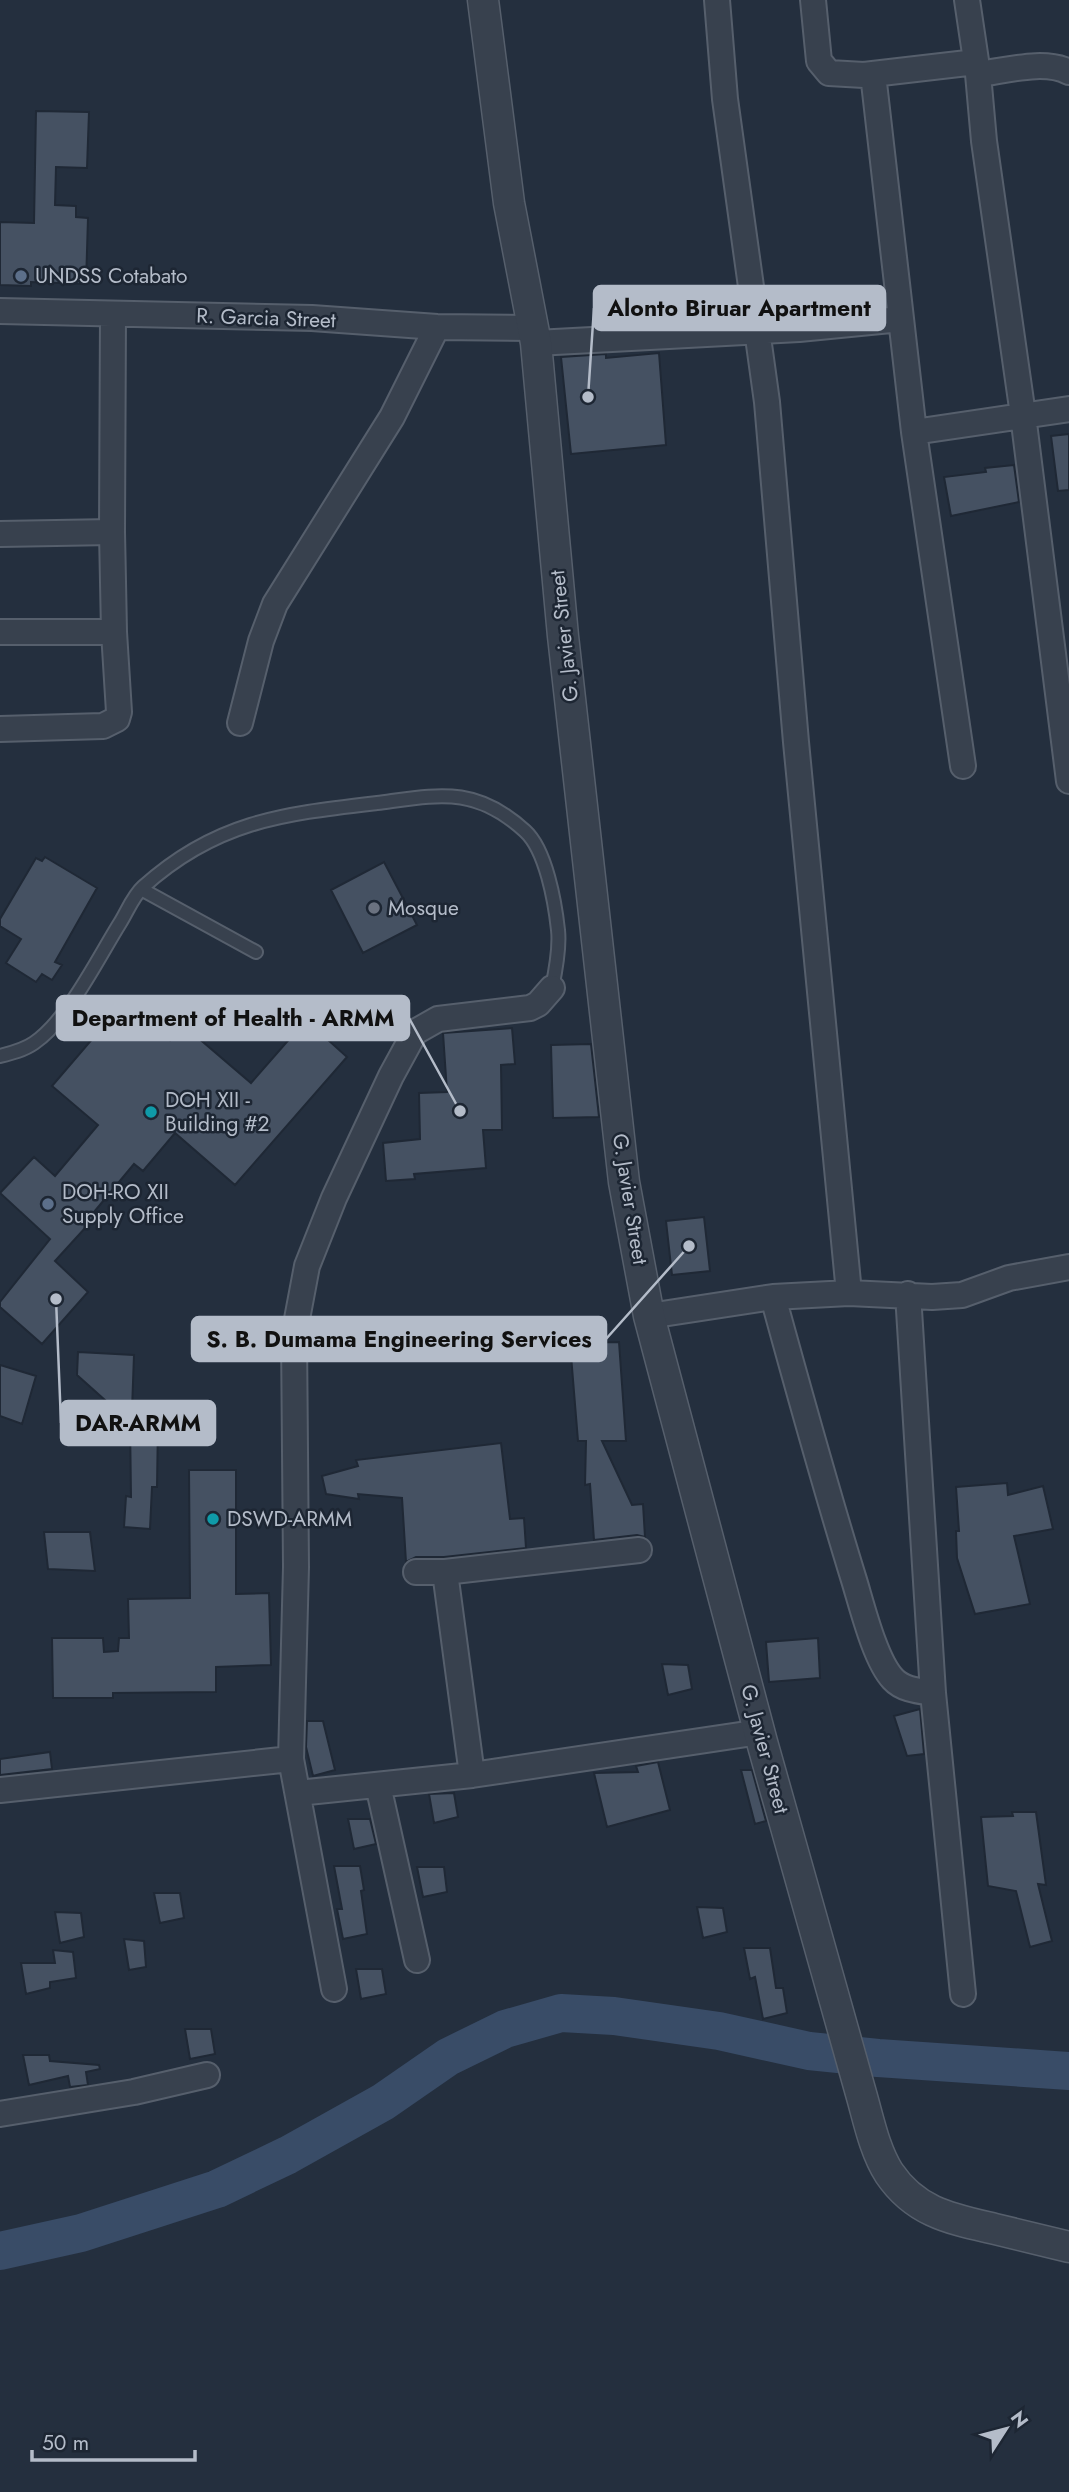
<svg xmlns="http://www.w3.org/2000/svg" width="1069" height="2492" viewBox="0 0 1069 2492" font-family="Jost,sans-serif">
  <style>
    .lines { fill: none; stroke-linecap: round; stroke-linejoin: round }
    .river { stroke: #394c67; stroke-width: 38 }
    .building { fill: #455162; stroke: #1f2835; stroke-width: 2 }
    .service-casing { stroke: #565f6c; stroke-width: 16 }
    .minor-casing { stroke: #565f6c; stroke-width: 28 }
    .tertiary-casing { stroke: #565f6c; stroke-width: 33 }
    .service { stroke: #38414e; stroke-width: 12 }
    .minor { stroke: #38414e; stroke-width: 24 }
    .tertiary { stroke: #38414e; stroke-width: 30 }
    .service-dot { fill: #5c6f8a; stroke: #1d2633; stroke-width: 2.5 }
    .worship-dot { fill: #6b7280; stroke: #1d2633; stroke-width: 2.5 }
    .culture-dot { fill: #0f9aa8; stroke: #1d2633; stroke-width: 2.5 }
    .labels { text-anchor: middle; stroke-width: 5; stroke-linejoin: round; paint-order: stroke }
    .poi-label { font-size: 21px; fill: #b4bcc9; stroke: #1d2633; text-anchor: start }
    .street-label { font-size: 21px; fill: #b4bcc9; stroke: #1d2633 }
    .leader { fill: none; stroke: #b4bcc9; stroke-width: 2.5 }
    .callout-dot { fill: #b4bcc9; stroke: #1d2633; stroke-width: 2.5 }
    .callout { fill: #b4bcc9; stroke: #b4bcc9; stroke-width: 2.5 }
    .callout-label { font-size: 23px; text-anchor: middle; font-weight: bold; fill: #111 }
  </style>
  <rect width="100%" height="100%" fill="#242f3e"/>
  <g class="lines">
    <path class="river" d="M0,2251L81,2233L217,2189L288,2155L383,2102L448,2057L505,2029L561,2013L614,2016L719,2031L809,2051L878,2058L1069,2071"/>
  </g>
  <path class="building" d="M36,111L89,112L87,168L56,167L55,205L76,206V217L88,218L86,284L31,282V286L0,285V222L34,223Z
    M659,353L666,445L571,454L561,357L606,354V358Z
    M1069,434V490L1058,491L1051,436Z
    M1014,465L1019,502L951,516L944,477L986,472L985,468Z
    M45,857L97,888L55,962L62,965L52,980L42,974L36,982L6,963L21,939L0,926V919L36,858L42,861Z
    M384,862L417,925L363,953L331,890Z
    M124,1002L170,1040L183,1025L251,1083L306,1020L347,1057L235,1185L175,1133L143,1171L134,1164L94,1212L97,1215L55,1261L88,1292L42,1344L0,1307V1302L50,1239L0,1193L34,1157L55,1176L98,1125L52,1086Z
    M512,1028L515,1064L501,1065L502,1130H483L486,1168L414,1174L415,1179L386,1181L383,1143L420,1139L419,1093L447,1092L443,1033Z
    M591,1044L599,1117L553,1118L551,1045Z
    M704,1217L710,1271L672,1275L666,1221Z
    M619,1342L626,1441H602L632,1505L643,1504L645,1537L637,1535L594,1540L590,1484L585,1485L586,1441H578L570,1343Z
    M78,1352L134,1355L132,1410L115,1409L77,1375Z
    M0,1365L36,1376L22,1424L0,1416Z
    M130,1422L158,1423L157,1487H152L150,1529L124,1527L126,1496L131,1497Z
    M501,1443L510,1519L524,1518L526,1548L444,1557H416L406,1562L402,1498L358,1494L359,1499L326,1494L322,1476L358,1466L356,1460Z
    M189,1470H236V1594L269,1593L271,1665L216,1667V1692L113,1693V1698H53L52,1638H103L104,1652L118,1651L119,1638H129L128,1599L190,1598Z
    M1007,1483L1008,1495L1043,1486L1053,1529L1014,1536L1030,1604L975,1614L957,1558L956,1531H959L956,1487Z
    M44,1532H90L95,1571L48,1569Z
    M818,1638L820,1678L769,1682L766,1642Z
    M662,1664L688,1665L692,1689L668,1695Z
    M920,1709L924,1754L907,1756L894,1716Z
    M307,1721H323L335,1770L313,1776L306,1747Z
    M50,1752L52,1769L0,1775V1759Z
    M658,1762L670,1810L607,1827L594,1773L638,1772L636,1766Z
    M741,1770H752L766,1821L755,1824Z
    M454,1793L458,1817L434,1823L429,1794Z
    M1012,1812H1036L1046,1885L1038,1884L1052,1941L1030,1947L1016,1891L988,1886L981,1817L1013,1816Z
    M348,1819H370L376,1844L354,1849Z
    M334,1866H360L364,1890L361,1891L367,1934L343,1939L337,1909H342Z
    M417,1867H444L447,1892L423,1897Z
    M154,1893H180L184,1918L160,1923Z
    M697,1907L723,1908L727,1932L703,1938Z
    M55,1912L81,1913L84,1937L60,1943Z
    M124,1939L144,1941L146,1967L129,1970Z
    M744,1948H770L776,1988H783L787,2013L763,2019L755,1977L750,1979Z
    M53,1950L73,1952L76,1978L50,1982V1988L26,1994L21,1963H55Z
    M356,1969H382L386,1994L361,1999Z
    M185,2029H211L215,2054L190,2059Z
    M23,2055H49L50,2061L99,2065L100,2069L86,2072L88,2085L70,2087L68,2076L29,2085Z"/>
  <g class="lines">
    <g class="service-casing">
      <path id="service" d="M141,889L256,952
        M0,1056C12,1053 24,1050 34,1043C68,1020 98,958 120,923C127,912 133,896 143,887C216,821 283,814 377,803C438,795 475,785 525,831C546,850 555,902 558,930C560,948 556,969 552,988"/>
    </g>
    <g class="minor-casing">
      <path id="minor" d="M717,0L725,99L767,402L796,742L849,1293
        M813,0L819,61L829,73L864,75L976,62
        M967,0L978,74L984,141L1023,415L1069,781
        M873,74L914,432L963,766
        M978,74C1005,71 1044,59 1069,72
        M0,311L312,318L437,327L532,328
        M536,343L799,329L901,319
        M914,432L1069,409
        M0,534L112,532
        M0,632H114
        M240,723L261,641L275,604L392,417L437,327
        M0,729L103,726L117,719L119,712L114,632L112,532L113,314
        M908,1294L933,1693L963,1994
        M773,1297C799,1392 825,1486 854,1580C862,1606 875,1660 893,1679C903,1690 920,1691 933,1693
        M649,1316L773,1297L849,1293L932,1297L962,1295L1009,1278L1069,1267
        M416,1572H445L639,1550
        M445,1572L472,1775
        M291,1759L334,1989
        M378,1785L417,1960
        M0,1790L291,1759L296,1567L294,1335L307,1266L334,1198L391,1076L415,1032L438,1019L530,1008L538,1004L552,988
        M298,1793L472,1775L760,1732
        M0,2114L134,2092L207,2075"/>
    </g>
    <g class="tertiary-casing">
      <path id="tertiary" d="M483,0L509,203L536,343L563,636L624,1182L649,1316L762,1742L862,2097C869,2122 875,2151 889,2173C916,2213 952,2219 995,2229C1020,2235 1044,2241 1069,2247"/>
    </g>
    <use href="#service" class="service"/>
    <use href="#minor" class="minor"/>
    <use href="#tertiary" class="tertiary"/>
  </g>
  <g class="service-dot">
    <circle cx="21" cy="276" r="7"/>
    <circle cx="48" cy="1204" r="7"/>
  </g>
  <circle class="worship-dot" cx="374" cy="908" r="7"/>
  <g class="culture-dot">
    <circle cx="151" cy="1112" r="7"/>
    <circle cx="213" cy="1519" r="7"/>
  </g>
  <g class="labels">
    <g class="poi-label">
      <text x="35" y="283">UNDSS Cotabato</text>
      <text x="388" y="915">Mosque</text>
      <text x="165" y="1107">DOH XII -<tspan x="165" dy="24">Building #2</tspan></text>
      <text x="62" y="1199">DOH-RO XII<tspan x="62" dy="24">Supply Office</tspan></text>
      <text x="227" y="1526">DSWD-ARMM</text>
    </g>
    <g class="street-label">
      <text transform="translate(266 318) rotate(2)" y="7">R. Garcia Street</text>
      <text transform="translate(564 636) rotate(-96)" y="7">G. Javier Street</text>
      <text transform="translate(630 1199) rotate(81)" y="7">G. Javier Street</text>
      <text transform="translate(765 1749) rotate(75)" y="7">G. Javier Street</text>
    </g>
  </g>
  <path class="leader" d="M588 397L594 308M460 1111L409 1018M689 1246L606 1339M56 1299L61 1423"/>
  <g class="callout-dot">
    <circle cx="588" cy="397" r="7"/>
    <circle cx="460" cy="1111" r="7"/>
    <circle cx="689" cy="1246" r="7"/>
    <circle cx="56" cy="1299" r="7"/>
  </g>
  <g class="callout">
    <rect x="594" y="286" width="291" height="44" rx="7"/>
    <rect x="57" y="996" width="352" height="44" rx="7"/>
    <rect x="192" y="1317" width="414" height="44" rx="7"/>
    <rect x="61" y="1401" width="154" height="44" rx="7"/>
  </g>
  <g class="callout-label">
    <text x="739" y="316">Alonto Biruar Apartment</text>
    <text x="233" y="1026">Department of Health - ARMM</text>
    <text x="399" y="1347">S. B. Dumama Engineering Services</text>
    <text x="138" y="1431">DAR-ARMM</text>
  </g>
  <g transform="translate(1006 2429) rotate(54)" stroke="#1d2633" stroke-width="5" paint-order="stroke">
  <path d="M0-5L12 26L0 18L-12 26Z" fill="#b4bcc9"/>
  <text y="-10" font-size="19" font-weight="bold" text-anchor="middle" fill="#b4bcc9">N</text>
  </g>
  <path d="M32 2450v10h163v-10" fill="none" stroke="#b4bcc9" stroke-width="3.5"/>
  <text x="42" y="2450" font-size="21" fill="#b4bcc9" stroke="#1d2633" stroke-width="5" paint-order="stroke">50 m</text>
</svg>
